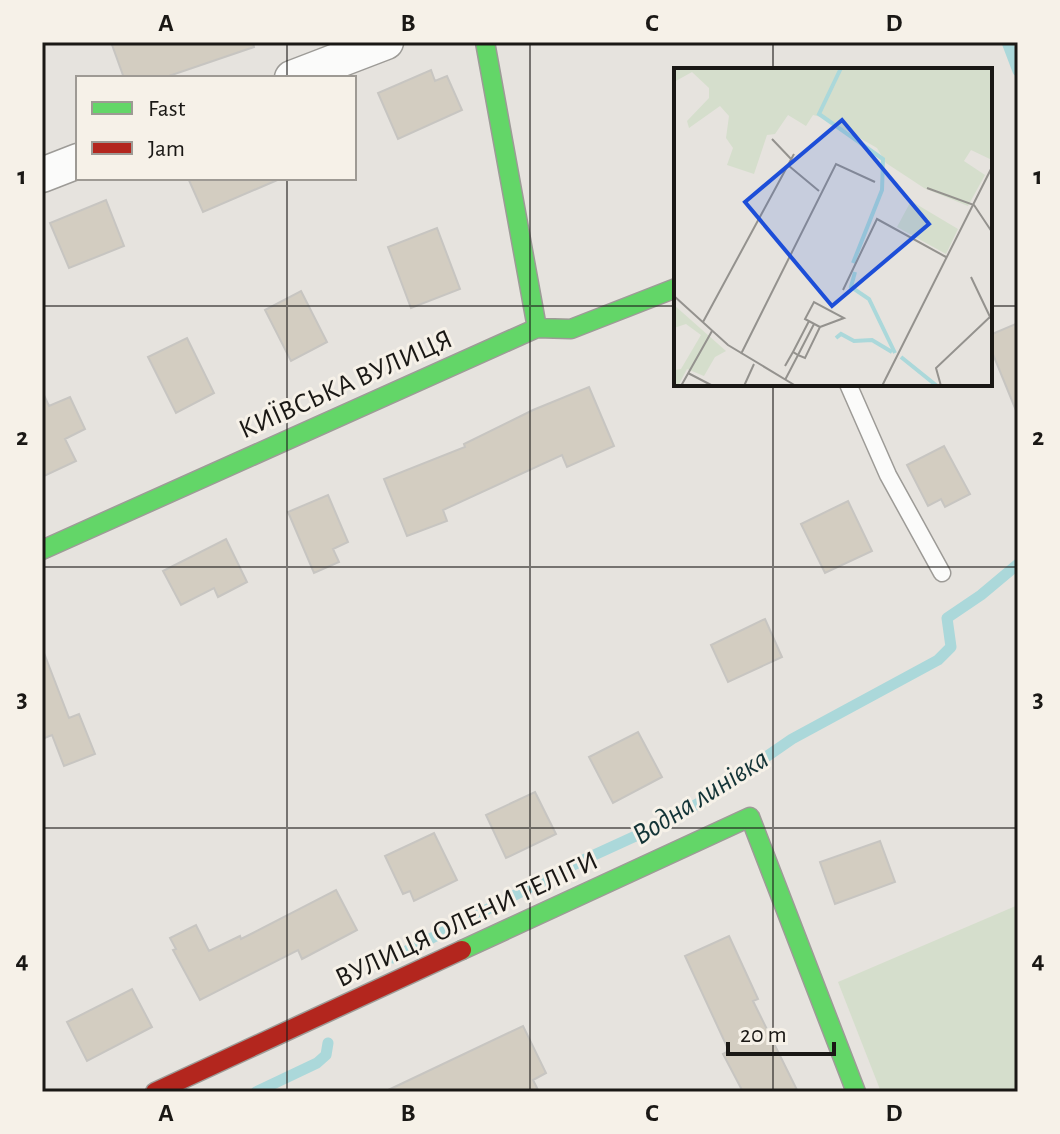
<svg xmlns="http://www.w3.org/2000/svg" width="1060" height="1134" viewBox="0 0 1060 1134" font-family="'Alegreya Sans',sans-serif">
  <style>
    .green { fill: #d5decc }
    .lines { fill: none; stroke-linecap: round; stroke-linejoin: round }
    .stream { stroke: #abd8da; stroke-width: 11 }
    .building { fill: #d3cdc1; stroke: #c7c5c1; stroke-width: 2 }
    .lane-casing { stroke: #9d9b97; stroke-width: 19 }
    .street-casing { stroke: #9d9b97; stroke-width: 37 }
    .fast-casing { stroke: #9d9b97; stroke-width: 21 }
    .jam-casing { stroke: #9d9b97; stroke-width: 21 }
    .lane { stroke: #fbfbfa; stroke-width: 16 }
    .street { stroke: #fbfbfa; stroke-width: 34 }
    .fast { stroke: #63d668; stroke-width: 18 }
    .jam { stroke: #b3261e; stroke-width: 18 }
    .grid { fill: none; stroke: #1a1815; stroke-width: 2; stroke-opacity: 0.55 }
    .labels { text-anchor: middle; stroke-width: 6; stroke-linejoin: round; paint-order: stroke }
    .street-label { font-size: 28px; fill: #1a1815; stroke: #f6f1e8 }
    .water-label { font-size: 30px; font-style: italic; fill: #123336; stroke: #f6f1e8 }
    .inset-river { fill: none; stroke: #abd8da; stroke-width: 4 }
    .inset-road { fill: none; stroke: #94928e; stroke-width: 2 }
    .view { fill: #1d4ed8; fill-opacity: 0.15; stroke: #1d4ed8; stroke-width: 4 }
    .inset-edge { fill: none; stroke: #1a1815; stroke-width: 4 }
    .neatline { fill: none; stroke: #1a1815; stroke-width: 3 }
    .grid-label { font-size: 26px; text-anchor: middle; font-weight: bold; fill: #1a1815 }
  </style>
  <rect width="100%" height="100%" fill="#e6e3de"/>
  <path class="green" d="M1018,905V1092H881L838,982Z"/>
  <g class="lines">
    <path class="stream" d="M1007,42L1018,71
      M393,958L581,861L664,823L704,800L792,739L938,660L951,647L947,618L981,595L1018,564
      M256,1092L317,1063L326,1055L328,1043"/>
  </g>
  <path class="building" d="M111,42H253L254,47L163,78H124Z
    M431,70L435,81L447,76L462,110L398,139L378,93Z
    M188,178H282L203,212Z
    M106,200L124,246L69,268L50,223Z
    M437,228L460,289L411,308L388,247Z
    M301,291L327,342L291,361L265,310Z
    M1018,323V413H1017L990,347V335Z
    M187,338L214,393L176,413L148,357Z
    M589,387L614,446L567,467L562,455L443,510L447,521L407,536L384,479L465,447L464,444L533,410Z
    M42,391L49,406L70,397L85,429L65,439L76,461L42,477Z
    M944,446L970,494L945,507L941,499L928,506L907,465Z
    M328,495L348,542L333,549L339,562L314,573L288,512Z
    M848,501L872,551L825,573L801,524Z
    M226,539L247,582L218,597L214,588L181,605L163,571Z
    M765,619L782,657L728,682L711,645Z
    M44,653L69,718L79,714L95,754L64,766L52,735L42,739V654Z
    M638,732L662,777L613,803L589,757Z
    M535,792L556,834L506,858L486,815Z
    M434,833L457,880L414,901L410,891L403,894L385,856Z
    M880,841L895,882L835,904L820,862Z
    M336,890L357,930L302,959L298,950L200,1000L173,950L176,949L170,938L196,925L209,951L240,936L241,939Z
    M729,936L758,999L753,1001L798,1092H743L723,1054L729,1051L685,956Z
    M132,989L152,1027L87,1061L67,1022Z
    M523,1026L546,1073L533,1080L539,1092H384Z"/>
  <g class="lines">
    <g class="lane-casing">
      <path id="lane" d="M848,384L888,475L942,573"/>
    </g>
    <g class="street-casing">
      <path id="street" d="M292,78L386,42
        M42,175L78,161"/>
    </g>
    <g class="fast-casing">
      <path id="fast" d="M485,42L537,328
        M42,550L537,328L571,329L676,288
        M462,950L750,817L856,1092"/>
    </g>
    <g class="jam-casing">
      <path id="jam" d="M155,1092L462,950"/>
    </g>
    <use href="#lane" class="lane"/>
    <use href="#street" class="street"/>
    <use href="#fast" class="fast"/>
    <use href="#jam" class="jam"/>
  </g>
  <path class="grid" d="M287,42V78M530,42V1092M773,42V70M287,178V1092M42,306H676M990,306H1018M773,384V1092M42,567H1018M42,828H1018"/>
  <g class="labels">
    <g class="street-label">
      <text transform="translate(345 383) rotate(-24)" y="10">КИЇВСЬКА ВУЛИЦЯ</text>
      <text transform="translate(466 918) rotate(-25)" y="10">ВУЛИЦЯ ОЛЕНИ ТЕЛІГИ</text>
    </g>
    <g class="water-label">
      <text transform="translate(700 796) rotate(-32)" y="10">Водна линівка</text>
    </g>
  </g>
  <g transform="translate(674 68)">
    <rect width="318" height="318" fill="#e6e3de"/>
    <path d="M0,0H318V92L297,82L290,93L311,107L294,138L250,120L212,95L203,80L151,50L139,47L132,58L114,47L101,66L93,67L80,106L53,97L59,80L52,70L55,48L46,38L15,60L13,53L35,30V20L18,4L0,14ZM237,133L284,161L272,186L223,159ZM0,237L52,283L41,289L30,308L13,301L4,318H0V302L7,301L27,267L12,256L0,260Z" fill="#d5decc"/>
    <path class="inset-river" d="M167,0L145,46L209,91L208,122L179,195M181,204L177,219L195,231L221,285M162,270L167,266L180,273L198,272L218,284M227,289L263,318"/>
    <path class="inset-road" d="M98,71L118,92M115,98L145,123M253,120L300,137L318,164M297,209L318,253M169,222L203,151L272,189M0,228L54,277L122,318M29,254L120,86M119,284L135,253M67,286L162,96L201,114M111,298L119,284L124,287L140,256M14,305L39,318M111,312L124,287L131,290L146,259L131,251L140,234L170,250L146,259M7,318L38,263M70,318L80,296M208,318L318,99M267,318L262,300L318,247"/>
    <path class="view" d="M168,52L255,156L158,238L71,134Z"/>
    <rect width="318" height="318" class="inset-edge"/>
  </g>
  <rect width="1060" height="1134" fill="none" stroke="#f6f1e8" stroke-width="88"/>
  <rect x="76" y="76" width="280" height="104" fill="#f6f1e8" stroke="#9e9a94" stroke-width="2"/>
  <rect x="92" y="102" width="40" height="12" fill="#63d668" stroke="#9e9a94" stroke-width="2"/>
  <text x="148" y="116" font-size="24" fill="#1a1815">Fast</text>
  <rect x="92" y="142" width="40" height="12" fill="#b3261e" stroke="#9e9a94" stroke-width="2"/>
  <text x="148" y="156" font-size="24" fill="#1a1815">Jam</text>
  <path d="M728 1042v12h106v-12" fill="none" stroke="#1a1815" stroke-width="4"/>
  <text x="740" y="1042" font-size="24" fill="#1a1815" stroke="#f6f1e8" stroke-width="6" paint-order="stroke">20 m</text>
  <rect x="44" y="44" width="972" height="1046" class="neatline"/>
  <g class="grid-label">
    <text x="166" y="31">A</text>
    <text x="408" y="31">B</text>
    <text x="652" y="31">C</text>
    <text x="894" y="31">D</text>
    <text x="22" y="184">1</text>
    <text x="1038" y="184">1</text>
    <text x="22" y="445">2</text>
    <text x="1038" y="445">2</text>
    <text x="22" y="707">3</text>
    <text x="1038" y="707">3</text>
    <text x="22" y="968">4</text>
    <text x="1038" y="968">4</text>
    <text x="166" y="1121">A</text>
    <text x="408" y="1121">B</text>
    <text x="652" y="1121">C</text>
    <text x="894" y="1121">D</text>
  </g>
</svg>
